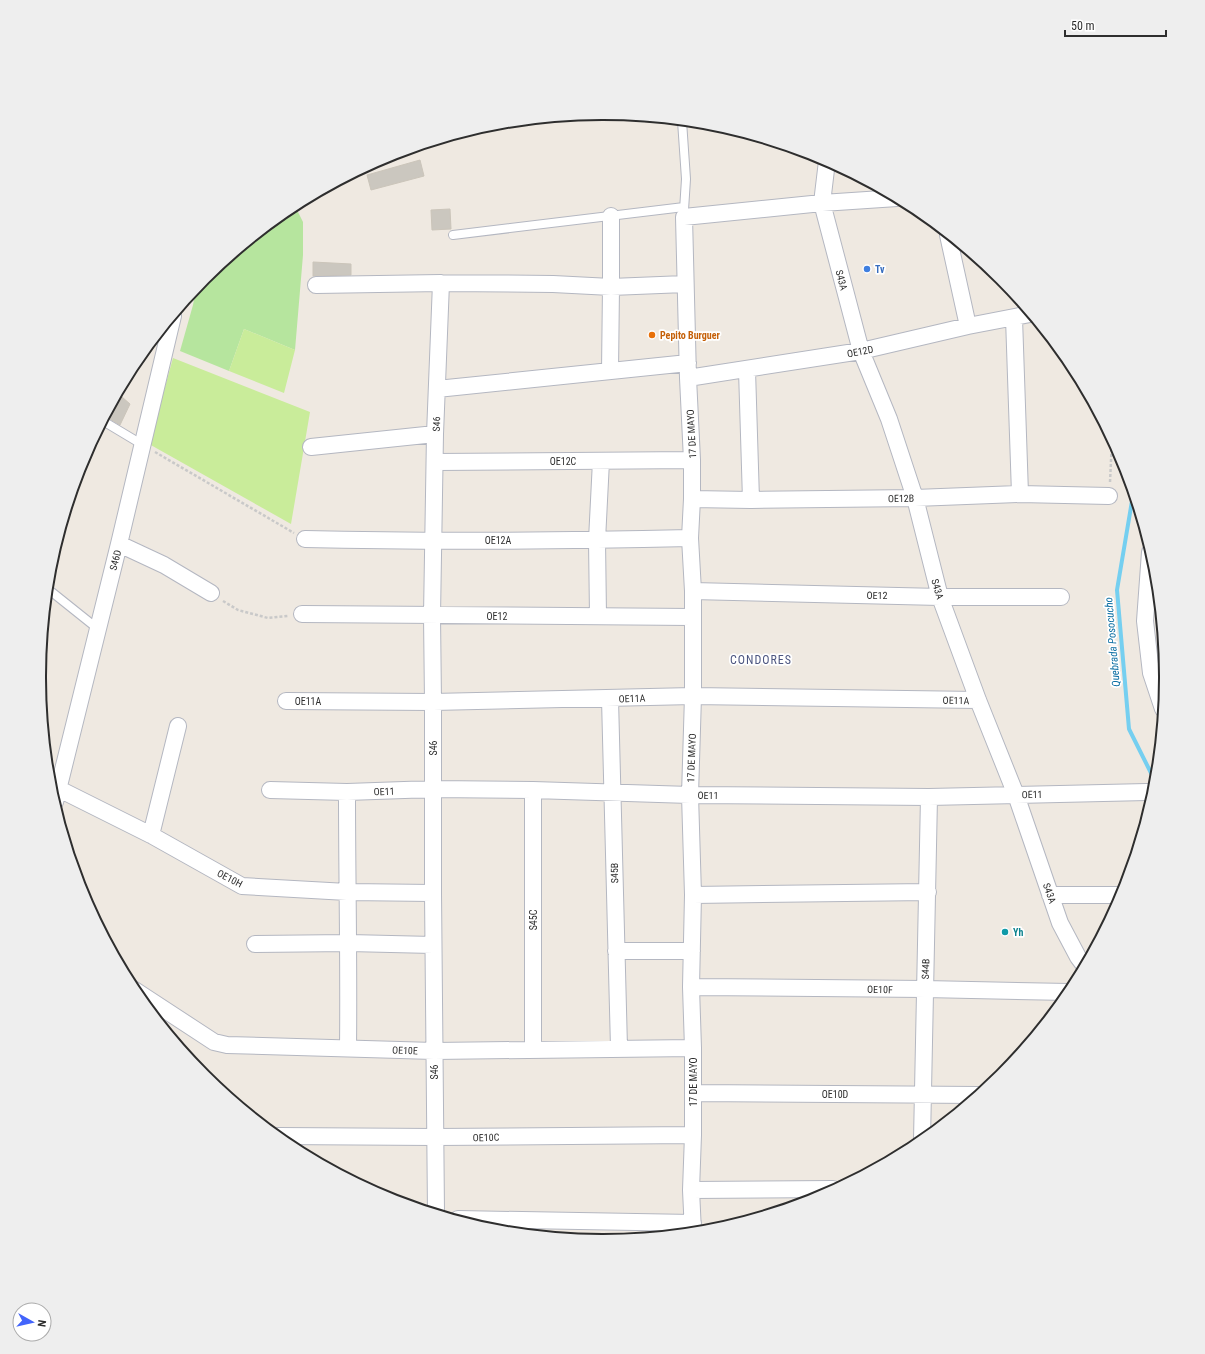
<svg xmlns="http://www.w3.org/2000/svg" width="1205" height="1354" viewBox="0 0 1205 1354" font-family="'Roboto Condensed',sans-serif">
  <style>
    .green { fill: #b6e59e }
    .pitch { fill: #c9ec9a }
    .lines { fill: none; stroke-linecap: round; stroke-linejoin: round }
    .stream { stroke: #75cff0; stroke-width: 4 }
    .building { fill: #cbc7bf; stroke: #cbc5ba }
    .service-casing { stroke: #b4b7c1; stroke-width: 10 }
    .minor-casing { stroke: #b4b7c1; stroke-width: 18 }
    .path { stroke: #c9c9c9; stroke-width: 2.5; stroke-dasharray: 3 2; stroke-linecap: butt }
    .service { stroke: #fff; stroke-width: 8 }
    .minor { stroke: #fff; stroke-width: 16 }
    .shop-dot { fill: #3f7fe0; stroke: #fff; stroke-width: 1.5 }
    .food-dot { fill: #e8710a; stroke: #fff; stroke-width: 1.5 }
    .culture-dot { fill: #0f9aa8; stroke: #fff; stroke-width: 1.5 }
    .labels { text-anchor: middle; stroke-width: 3.5; stroke-linejoin: round; paint-order: stroke }
    .shop-label { font-size: 10px; font-weight: bold; fill: #366cbe; stroke: #fff; text-anchor: start }
    .street-label { font-size: 10px; fill: #2e2e2e; stroke: #fff }
    .food-label { font-size: 10px; font-weight: bold; fill: #c56008; stroke: #fff; text-anchor: start }
    .culture-label { font-size: 10px; font-weight: bold; fill: #0d838f; stroke: #fff; text-anchor: start }
    .water-label { font-size: 11px; font-style: italic; fill: #0d6fa3; stroke: #fff }
    .quarter-label { font-size: 12px; letter-spacing: 1px; fill: #4d5680; stroke: #fff }
    .rim { fill: none; stroke: #2e2e2e; stroke-width: 2 }
  </style>
  <rect width="100%" height="100%" fill="#efe9e1"/>
  <path class="green" d="M295,206L303,222V255L295,350L244,329L229,371L180,351L193,305L196,289L204,278L290,208Z"/>
  <path class="pitch" d="M244,329L295,350L284,393L229,371Z
    M173,358L310,412L291,524L149,444Z"/>
  <g class="lines">
    <path class="stream" d="M1133,495L1117,590L1129,729L1156,783"/>
  </g>
  <path class="building" d="M420,160L424,176L371,190L367,175Z
    M450,209L451,229L432,230L431,210Z
    M313,262L351,264V275L313,276Z
    M122,397L130,404L120,425L110,419Z"/>
  <g class="lines">
    <g class="service-casing">
      <path id="service" d="M682,121L686,179L684,210
        M453,235L684,207
        M103,421L143,445
        M48,589L98,629"/>
    </g>
    <g class="minor-casing">
      <path id="minor" d="M827,161L822,203L861,351L889,419L915,498L940,597L978,700L1016,795L1060,923L1078,957L1084,965
        M948,235L968,326
        M316,285L441,283L553,284L611,287L685,284
        M1014,318L1020,494
        M747,370L751,500
        M610,371L611,287V216
        M688,378L861,351L968,326L1030,314
        M437,389L688,363
        M311,447L435,434
        M435,462L692,460
        M692,499L751,500L915,498L1020,494L1109,496
        M305,539C433,542 562,541 690,538
        M119,544L164,565L211,593
        M1150,552L1145,621L1151,673L1163,709
        M693,591L940,597H1061
        M302,614L692,617
        M598,616L597,540L601,461
        M610,699L619,1048
        M286,701L433,702L693,696L978,700
        M50,783L59,789L151,835L242,886L347,892L433,893
        M270,790L347,792L433,789L533,790L690,795L929,797L1147,792
        M533,790V1050
        M347,792C347,877 349,963 348,1048
        M55,802L119,544L173,316
        M151,835L178,726
        M693,895L928,892
        M1050,895H1122
        M255,944L349,943L433,945
        M616,951H692
        M691,987L925,989L1069,992
        M133,989L214,1042L227,1045L434,1051L693,1048
        M693,1093L978,1095
        M278,1136L435,1137L693,1135
        M922,1140L929,797
        M691,1190L833,1189
        M436,1213L433,893V702L432,616L435,434L441,283
        M458,1219L693,1223
        M693,1232L691,1190L693,1135V1048L691,987L693,895L690,795L693,696V591L690,538L692,499V460L688,378L684,217L822,203L897,198"/>
    </g>
    <path class="path" d="M155,452L294,533
      M1110,482L1112,440
      M223,601L238,610L268,618L288,616"/>
    <use href="#service" class="service"/>
    <use href="#minor" class="minor"/>
  </g>
  <circle class="shop-dot" cx="867" cy="269" r="4"/>
  <circle class="food-dot" cx="652" cy="335" r="4"/>
  <circle class="culture-dot" cx="1005" cy="932" r="4"/>
  <g class="labels">
    <g class="shop-label">
      <text x="875" y="273">Tv</text>
    </g>
    <g class="street-label">
      <text transform="translate(842 280) rotate(75)" y="4">S43A</text>
      <text transform="translate(860 351) rotate(-11)" y="4">OE12D</text>
      <text transform="translate(436 424) rotate(-88)" y="4">S46</text>
      <text transform="translate(691 434) rotate(-93)" y="4">17 DE MAYO</text>
      <text x="563" y="465">OE12C</text>
      <text transform="translate(901 498) rotate(-1)" y="4">OE12B</text>
      <text x="498" y="544">OE12A</text>
      <text transform="translate(115 560) rotate(-76)" y="4">S46D</text>
      <text transform="translate(938 589) rotate(74)" y="4">S43A</text>
      <text transform="translate(877 595) rotate(1)" y="4">OE12</text>
      <text x="497" y="620">OE12</text>
      <text transform="translate(632 698) rotate(-2)" y="4">OE11A</text>
      <text transform="translate(956 700) rotate(1)" y="4">OE11A</text>
      <text x="308" y="705">OE11A</text>
      <text transform="translate(433 748) rotate(-90)" y="4">S46</text>
      <text transform="translate(691 758) rotate(-88)" y="4">17 DE MAYO</text>
      <text transform="translate(384 791) rotate(-2)" y="4">OE11</text>
      <text transform="translate(1032 794) rotate(-1)" y="4">OE11</text>
      <text transform="translate(708 795) rotate(1)" y="4">OE11</text>
      <text transform="translate(614 873) rotate(-91)" y="4">S45B</text>
      <text transform="translate(230 878) rotate(27)" y="4">OE10H</text>
      <text transform="translate(1050 893) rotate(71)" y="4">S43A</text>
      <text transform="translate(533 920) rotate(-90)" y="4">S45C</text>
      <text transform="translate(925 969) rotate(-88)" y="4">S44B</text>
      <text transform="translate(880 989) rotate(1)" y="4">OE10F</text>
      <text transform="translate(405 1050) rotate(2)" y="4">OE10E</text>
      <text transform="translate(434 1072) rotate(-90)" y="4">S46</text>
      <text transform="translate(693 1082) rotate(-90)" y="4">17 DE MAYO</text>
      <text x="835" y="1098">OE10D</text>
      <text transform="translate(486 1137) rotate(-1)" y="4">OE10C</text>
    </g>
    <g class="food-label">
      <text x="660" y="339">Pepito Burguer</text>
    </g>
    <g class="culture-label">
      <text x="1013" y="936">Yh</text>
    </g>
    <g class="water-label">
      <text transform="translate(1112 642) rotate(-95)" y="4">Quebrada Posocucho</text>
    </g>
    <g class="quarter-label">
      <text x="761" y="664">CONDORES</text>
    </g>
  </g>
  <path d="M0 0H1205V1354H0ZM602 120H603A556 556 0 0 1 1159 676V678A556 556 0 0 1 603 1234H602A556 556 0 0 1 46 678V676A556 556 0 0 1 602 120Z" fill="#eee" fill-rule="evenodd"/>
  <path class="rim" d="M602 120H603A556 556 0 0 1 1159 676V678A556 556 0 0 1 603 1234H602A556 556 0 0 1 46 678V676A556 556 0 0 1 602 120Z"/>
  <g transform="translate(32 1322) rotate(98)"><circle r="19" fill="#ffffff" stroke="#ababab"/>
  <path d="M0-3L7 15L0 10L-7 15Z" fill="#4264fb"/>
  <text y="-6" font-size="11" font-weight="bold" text-anchor="middle" fill="#2e2e2e">N</text>
  </g>
  <path d="M1065 30v6h101v-6" fill="none" stroke="#2e2e2e" stroke-width="2"/>
  <text x="1071" y="30" font-size="12" fill="#2e2e2e" stroke="#ffffff" stroke-width="3" paint-order="stroke">50 m</text>
</svg>
